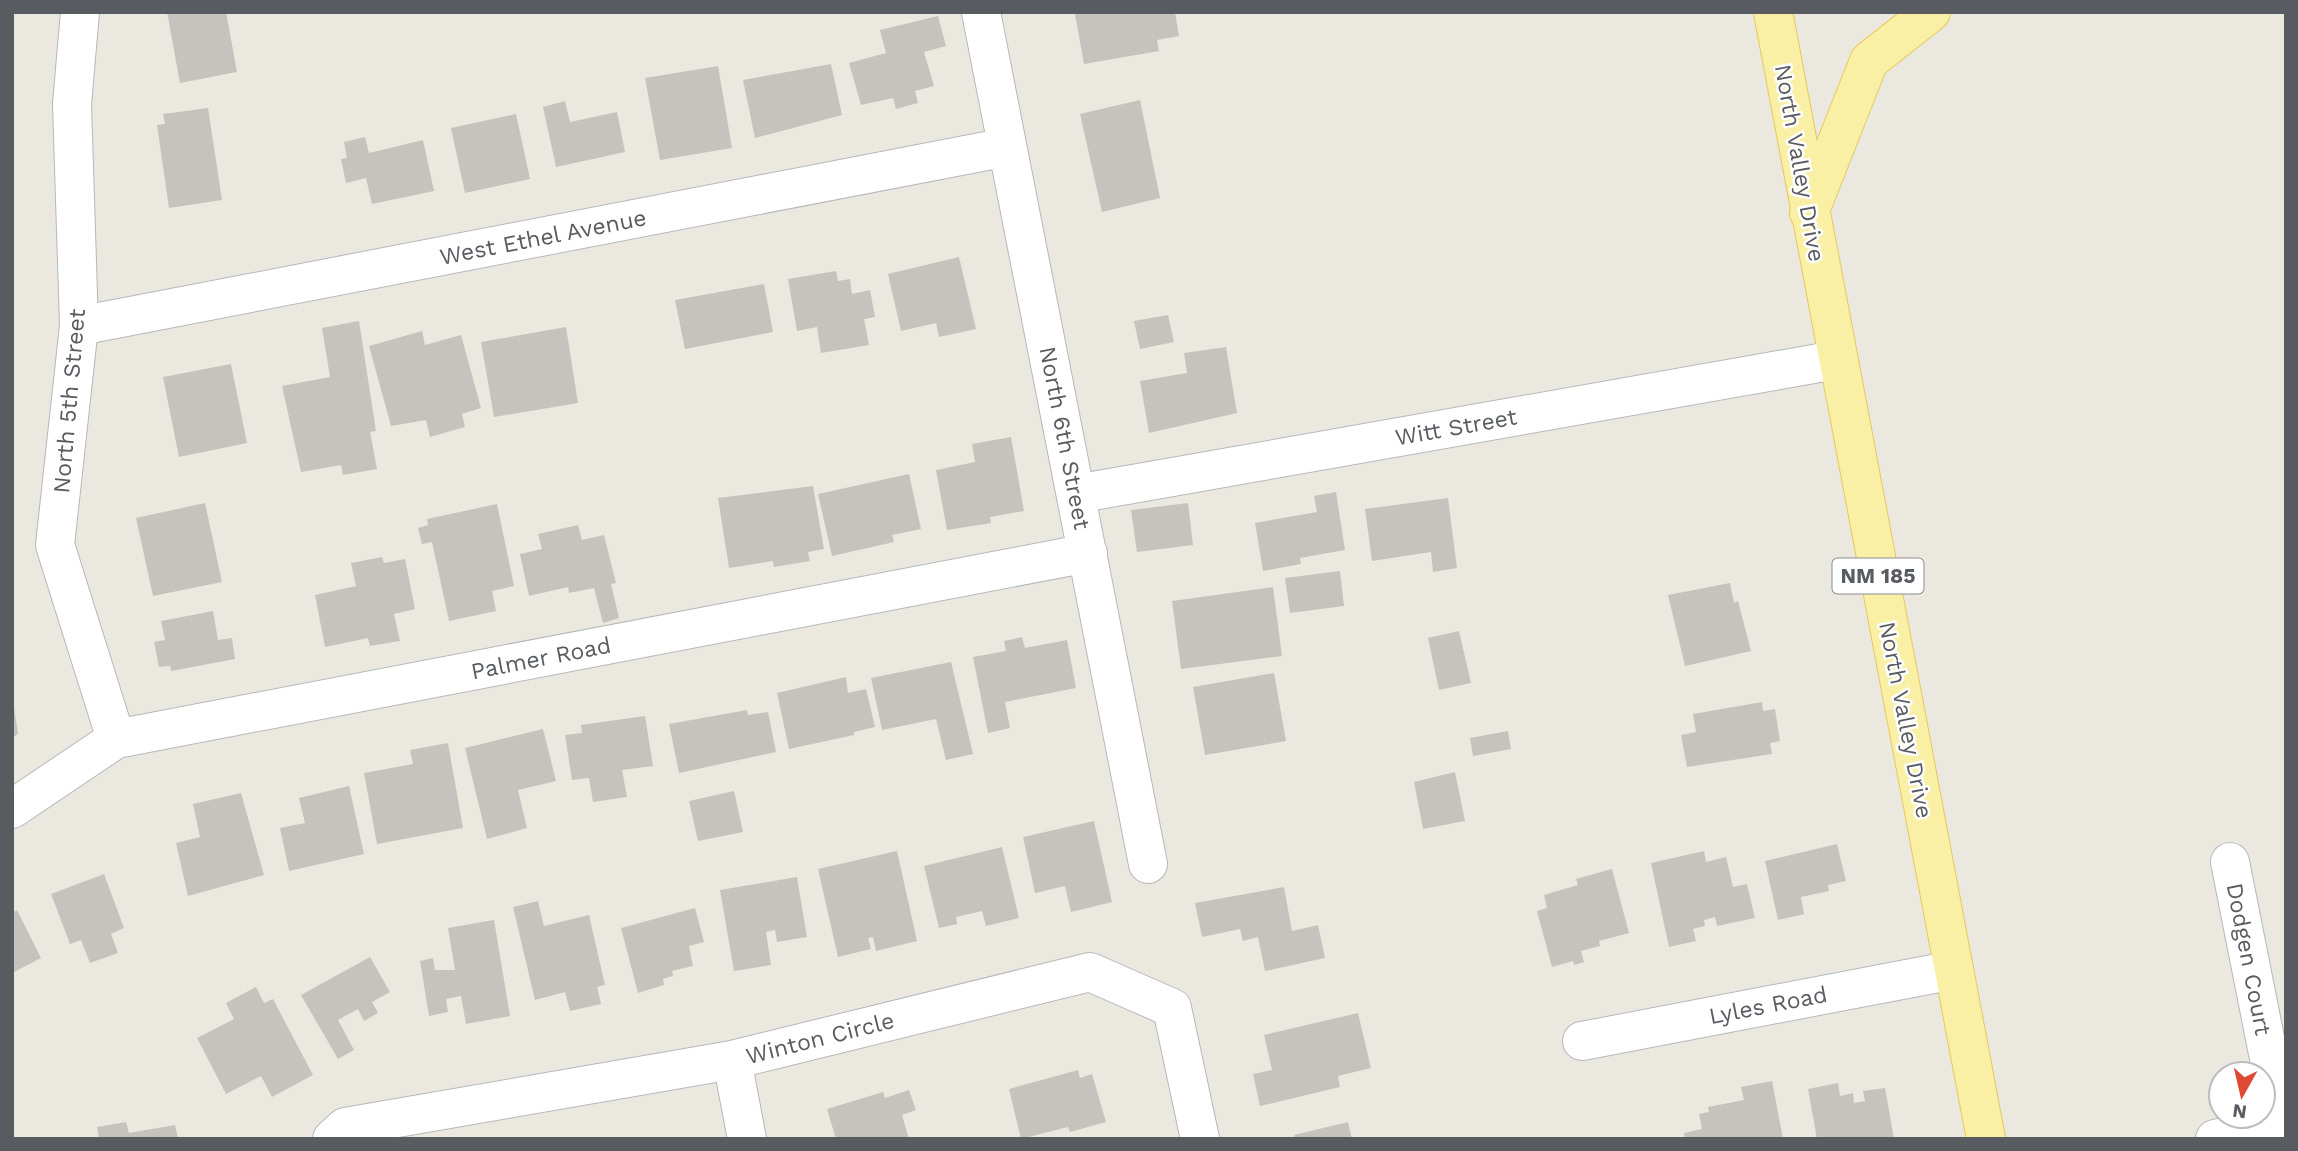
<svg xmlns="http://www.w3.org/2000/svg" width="2298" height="1151" viewBox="0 0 2298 1151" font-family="'Work Sans',sans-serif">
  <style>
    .building { fill: #c6c2bd }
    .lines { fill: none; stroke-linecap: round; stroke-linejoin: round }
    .minor-casing { stroke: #b5b7bc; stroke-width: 40 }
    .major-casing { stroke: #e7c75c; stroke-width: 40 }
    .minor { stroke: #fff; stroke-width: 38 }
    .major { stroke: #f9f0a6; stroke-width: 38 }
    .labels { text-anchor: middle; stroke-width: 5; stroke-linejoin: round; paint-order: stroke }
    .shield { fill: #fff; stroke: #8a8c90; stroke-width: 2 }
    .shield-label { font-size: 21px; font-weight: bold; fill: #585b60 }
    .street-label { font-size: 23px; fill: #585b60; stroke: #fff }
  </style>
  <rect width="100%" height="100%" fill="#ebe9df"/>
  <path class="building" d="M167,12H226L237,72L180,83Z
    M1083,12H1175L1179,36L1157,40L1159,51L1084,64L1075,14Z
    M938,16L946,46L924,52L934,86L915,91L918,103L896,109L893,98L861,105L849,63L886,53L880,30Z
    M831,64L842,115L755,138L743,80Z
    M718,66L732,148L660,160L645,78Z
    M1140,100L1160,198L1102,212L1080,114Z
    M565,101L570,122L617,112L625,152L556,167L543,107Z
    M208,108L222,200L169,208L157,125L165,124L163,114Z
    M516,114L530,179L465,193L451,128Z
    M365,137L369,153L423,140L434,191L372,204L366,178L346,183L341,159L347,158L344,142Z
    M959,257L976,329L939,337L936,323L901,331L888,274Z
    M836,271L838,281L850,279L852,294L870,290L875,317L864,319L869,345L821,353L817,327L797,331L788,279Z
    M764,284L773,332L685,349L675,300Z
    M1168,315L1174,342L1140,349L1134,321Z
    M359,321L376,431L370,432L377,469L343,475L341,465L301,472L282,386L330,377L322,328Z
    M566,327L578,403L494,417L481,342Z
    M422,331L425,345L461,335L481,408L462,414L465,427L430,437L426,420L391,426L369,346Z
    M1226,347L1237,413L1149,433L1140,381L1187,373L1184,353Z
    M231,364L247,443L179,457L163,377Z
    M1011,437L1024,511L990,517L991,523L947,530L936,470L975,462L972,444Z
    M909,474L921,529L892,535L894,542L832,556L818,494Z
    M813,486L824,549L808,552L810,561L774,567L773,561L729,568L718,498Z
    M1336,492L1345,550L1300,558L1301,564L1263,571L1255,523L1317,512L1314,496Z
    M1448,498L1457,568L1433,572L1431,552L1372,561L1365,509Z
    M205,503L222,582L153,596L136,518Z
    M1188,503L1193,545L1137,552L1131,510Z
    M497,504L514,586L492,591L496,611L449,621L432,542L422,544L418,528L428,525L427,519Z
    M578,525L582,540L604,535L616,583L611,584L619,618L603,623L594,588L569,593L568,587L529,596L520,554L542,549L538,534Z
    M382,557L384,563L405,559L415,609L394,614L400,641L370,646L368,638L325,647L315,595L356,586L351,563Z
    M1340,571L1344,606L1290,613L1285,578Z
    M1730,583L1734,603L1738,601L1751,651L1685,666L1668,595Z
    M1273,587L1282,656L1181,669L1172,601Z
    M213,611L218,640L232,638L235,659L171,671L170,666L159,667L154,642L165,640L161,621Z
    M1459,631L1471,683L1439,690L1428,638Z
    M1022,637L1025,648L1067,640L1076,688L1005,702L1010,728L988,733L973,657L1006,651L1004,641Z
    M951,662L973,754L946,760L936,719L882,730L871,678Z
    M1274,673L1286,741L1205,755L1193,687Z
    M846,677L848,693L866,689L875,727L854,732V735L789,749L777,693Z
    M1762,702L1763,711L1775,709L1780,741L1770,743L1772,754L1687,767L1681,735L1696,732L1693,714Z
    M14,707L18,734L12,738V708Z
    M747,710L748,715L768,712L776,752L679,773L669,724Z
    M645,716L653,766L622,770L627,797L593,802L589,778L572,780L565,735L582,733L581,725Z
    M543,729L556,781L518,790L527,828L487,839L465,748Z
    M1508,731L1511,749L1473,756L1470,738Z
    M448,743L463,828L377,844L364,773L413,764L410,750Z
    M1455,772L1465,821L1423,829L1414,782Z
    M349,786L364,854L289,871L280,828L305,823L299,798Z
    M734,791L743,832L698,841L689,801Z
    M241,793L264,875L188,896L176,843L200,837L193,804Z
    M1094,821L1112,902L1071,912L1065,886L1035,893L1023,837Z
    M1837,844L1846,881L1828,885L1829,891L1801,897L1804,914L1778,920L1765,861Z
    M1002,847L1019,918L986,926L982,911L956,917L957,924L939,928L924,866Z
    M897,851L917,941L876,951L873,937L868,938L871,949L838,957L818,869Z
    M1704,851L1706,862L1726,857L1733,887L1747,884L1755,918L1717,926L1715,917L1704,920L1705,926L1693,929L1696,941L1669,947L1651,863Z
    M1612,869L1629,933L1599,941L1600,946L1581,951L1584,962L1574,965L1573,961L1552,967L1537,911L1547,908L1544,895L1578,885L1576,879Z
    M104,874L124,928L111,934L118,953L90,963L81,940L70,944L51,894Z
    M797,877L807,937L777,942L775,930L766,932L771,965L734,971L720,890Z
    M1284,887L1292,931L1318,925L1325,958L1265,971L1258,937L1243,941L1240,929L1202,937L1195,903Z
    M538,901L544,926L589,915L605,985L597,987L601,1004L570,1011L565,992L535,1000L513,907Z
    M695,908L704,942L689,946L693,966L672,971L673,976L663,979L664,985L638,993L621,928Z
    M17,910L41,958L12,973V913Z
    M494,920L510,1016L466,1024L461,996L446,999L448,1012L429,1016L420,961L433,958L435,970H455L448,928Z
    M370,957L390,992L372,1002L378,1013L364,1021L358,1009L338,1020L354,1050L338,1059L301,995Z
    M256,987L264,1003L273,999L313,1075L272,1097L261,1076L226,1094L197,1038L234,1019L226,1003Z
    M1358,1013L1371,1068L1338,1076L1340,1087L1260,1106L1253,1074L1272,1070L1264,1035Z
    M1078,1070L1080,1078L1092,1074L1106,1122L1070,1132L1068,1127L1021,1139L1009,1089Z
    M1772,1081L1783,1139H1685L1684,1133L1702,1129L1699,1114L1709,1112L1708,1107L1744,1100L1741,1087Z
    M1838,1083L1840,1096L1853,1093L1854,1103L1865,1101L1863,1091L1885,1088L1894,1139H1817L1808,1089Z
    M909,1090L916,1110L902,1115L909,1139H836L827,1109L883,1092L885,1098Z
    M126,1122L129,1133L175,1125L178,1139H99L97,1127Z
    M1348,1122L1352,1139H1295L1294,1135Z"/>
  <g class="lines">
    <g class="minor-casing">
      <path id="minor" d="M80,12L72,104L79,326L55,545L116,739
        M981,12L1148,864
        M79,326L1007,147
        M1076,494L1836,360
        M12,809L116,739L1088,553
        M2230,862L2285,1139
        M1582,1041L1954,970
        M732,1060L747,1139
        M332,1139L345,1127L732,1060L1090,972L1172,1008L1200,1139
        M2215,1139L2286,1122"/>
    </g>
    <g class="major-casing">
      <path id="major" d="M1773,12L1986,1139
        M1809,213L1869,61L1931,12"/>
    </g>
    <use href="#minor" class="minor"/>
    <use href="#major" class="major"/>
  </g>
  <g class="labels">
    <rect class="shield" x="1832.5" y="558.5" width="91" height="35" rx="5"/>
    <g class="shield-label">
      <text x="1878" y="583">NM 185</text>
    </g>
    <g class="street-label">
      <text transform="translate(1800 163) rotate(80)" y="8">North Valley Drive</text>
      <text transform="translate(543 237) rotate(-11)" y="8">West Ethel Avenue</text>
      <text transform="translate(69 401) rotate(-85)" y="8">North 5th Street</text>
      <text transform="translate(1456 427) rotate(-10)" y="8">Witt Street</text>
      <text transform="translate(1065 438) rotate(79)" y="8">North 6th Street</text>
      <text transform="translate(541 658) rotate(-11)" y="8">Palmer Road</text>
      <text transform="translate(1906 720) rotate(79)" y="8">North Valley Drive</text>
      <text transform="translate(2249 959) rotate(79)" y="8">Dodgen Court</text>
      <text transform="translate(1768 1005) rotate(-11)" y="8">Lyles Road</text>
      <text transform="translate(820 1038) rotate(-14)" y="8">Winton Circle</text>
    </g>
  </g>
  <rect width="2298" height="1151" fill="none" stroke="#585b60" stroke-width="28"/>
  <g transform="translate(2242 1095) rotate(188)"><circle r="33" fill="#ffffff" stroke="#bcbdbf" stroke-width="2"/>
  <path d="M0-5L12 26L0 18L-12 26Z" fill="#dd4933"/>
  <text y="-10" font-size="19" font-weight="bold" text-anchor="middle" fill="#585b60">N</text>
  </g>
</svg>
